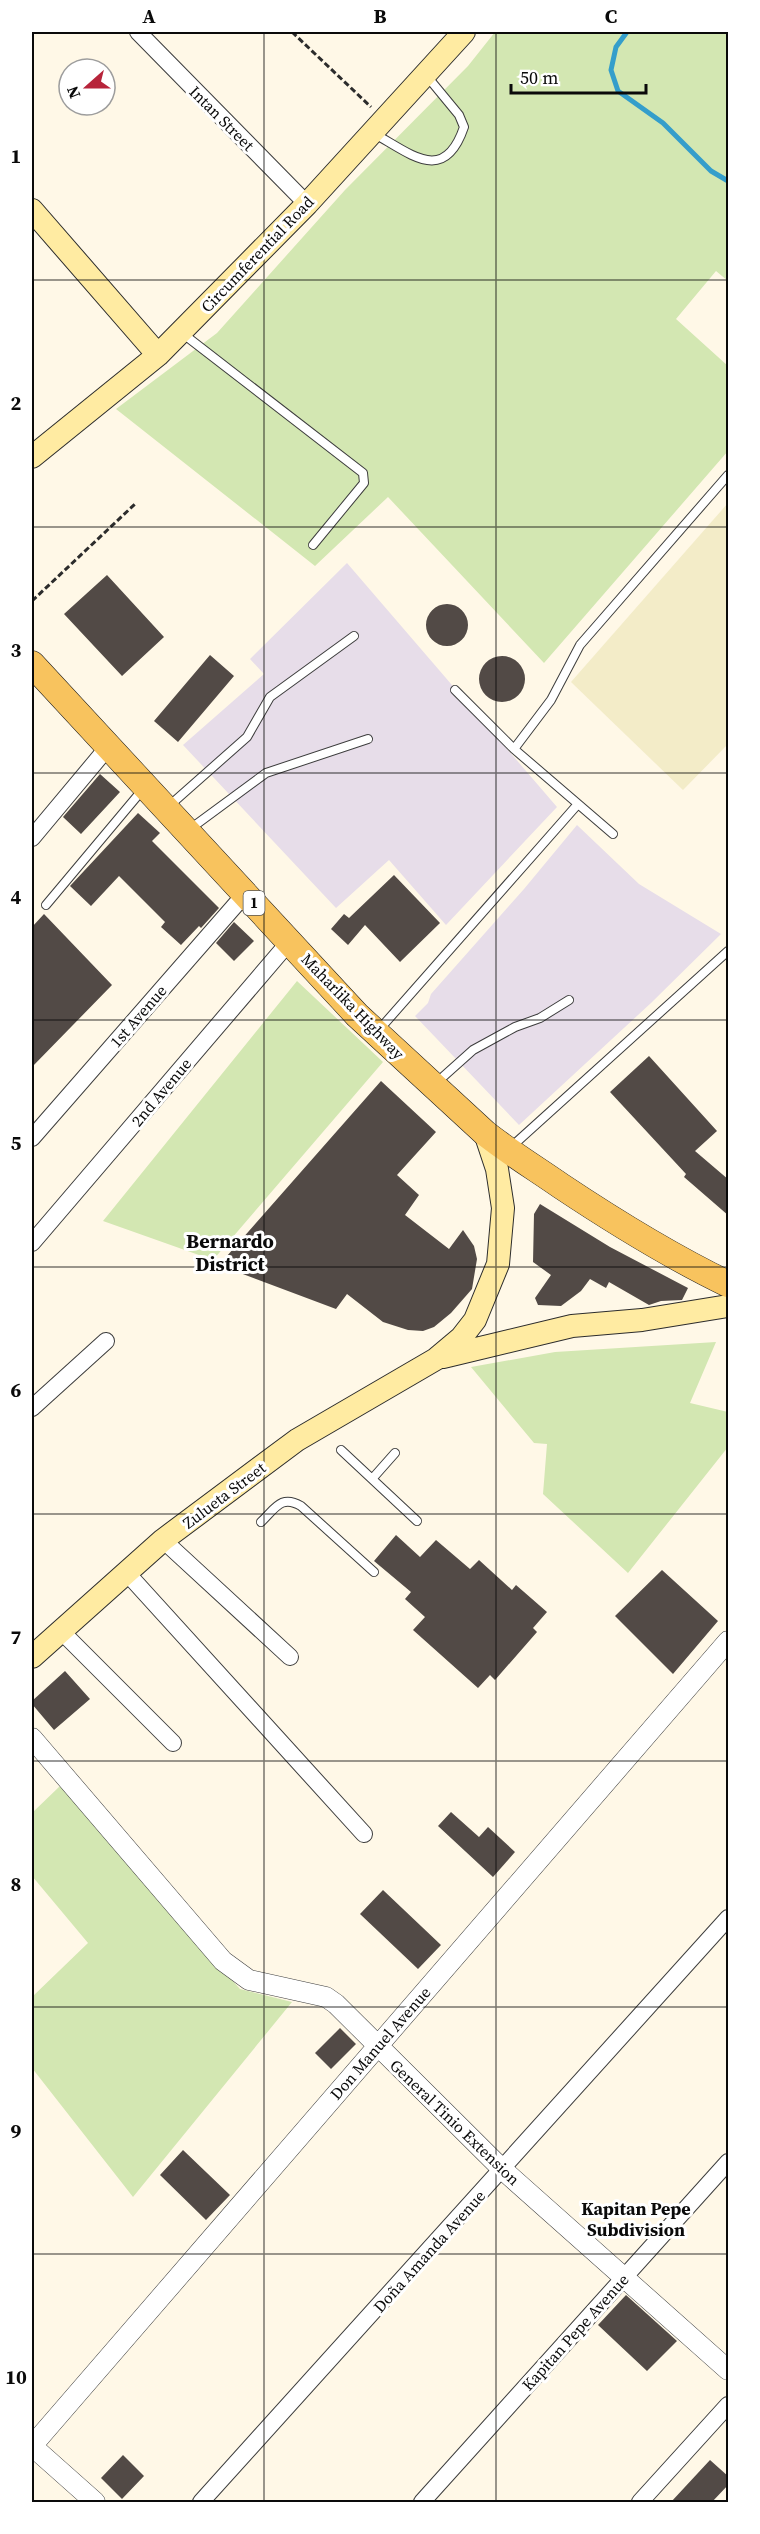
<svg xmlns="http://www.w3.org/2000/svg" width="760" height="2534" viewBox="0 0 760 2534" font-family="'Source Serif 4',serif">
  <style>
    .industrial { fill: #e7dde9 }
    .farmland { fill: #f3ecc8 }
    .green { fill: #d3e7b2 }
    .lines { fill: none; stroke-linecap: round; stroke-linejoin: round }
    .stream { stroke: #349ecb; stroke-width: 5 }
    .building { fill: #524a46 }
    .service-casing { stroke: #3d3d3d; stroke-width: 10 }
    .minor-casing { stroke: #3d3d3d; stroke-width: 18 }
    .tertiary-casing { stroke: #3d3d3d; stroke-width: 21 }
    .secondary-casing { stroke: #2c2c2c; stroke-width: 24 }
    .primary-casing { stroke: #1b1b1b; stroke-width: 27 }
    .path { stroke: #2c2c2c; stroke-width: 3; stroke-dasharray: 6 3; stroke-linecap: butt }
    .service { stroke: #fff; stroke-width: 8 }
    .minor { stroke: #fff; stroke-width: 16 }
    .tertiary { stroke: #fff; stroke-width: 20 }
    .secondary { stroke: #ffeba2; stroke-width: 22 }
    .primary { stroke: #f8c35e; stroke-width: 26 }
    .grid { fill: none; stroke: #0a0a0a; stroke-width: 1.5; stroke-opacity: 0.55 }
    .labels { text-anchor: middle; stroke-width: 6; stroke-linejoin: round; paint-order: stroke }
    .shield { fill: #fff; stroke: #545454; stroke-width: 1.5 }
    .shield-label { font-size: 15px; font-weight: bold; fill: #0a0a0a }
    .street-label { font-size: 16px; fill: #0a0a0a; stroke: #fff }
    .neighbourhood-label { font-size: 18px; font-weight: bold; fill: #0a0a0a; stroke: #fff }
    .quarter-label { font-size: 20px; font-weight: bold; fill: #0a0a0a; stroke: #fff }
    .neatline { fill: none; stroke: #0a0a0a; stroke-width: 2 }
    .grid-label { font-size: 20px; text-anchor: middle; font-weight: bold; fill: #0a0a0a }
  </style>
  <rect width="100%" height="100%" fill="#fff8e7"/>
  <path class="industrial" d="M347,563L557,807L446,925L389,860L336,908L183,745L264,674L250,659Z
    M577,825L639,884L721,934L651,1003L519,1125L415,1016L428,1003L431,994L524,889Z"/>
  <path class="farmland" d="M728,503V744L683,790L571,682Z"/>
  <path class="green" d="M495,32H728V281L716,271L676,319L728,366V451L544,663L388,497L315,566L116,409L217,333L345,190L468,66Z
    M297,981L383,1062L213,1260L103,1221Z
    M716,1342L690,1403L728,1412V1447L628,1573L543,1494L547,1444L534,1443L471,1367L555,1352Z
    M60,1786L240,1989L292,2002L133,2197L32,2068V1997L88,1943L32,1876V1813Z"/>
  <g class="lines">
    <path class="stream" d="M627,32L616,47L611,70L618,91L663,123L711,171L728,181"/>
  </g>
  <path class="building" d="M107,575L164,637L122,676L64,614Z
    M426 625a21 21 0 1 1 42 0a21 21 0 1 1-42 0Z
    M210,655L234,676L178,742L154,721Z
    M479 679a23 23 0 1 1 46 0a23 23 0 1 1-46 0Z
    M100,774L120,792L81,834L63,817Z
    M138,813L160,833L152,841L219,908L201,928L199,926L181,945L161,927L165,922L119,876L91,906L70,886Z
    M394,875L440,923L400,962L365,925L348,945L331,929L344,914L349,918Z
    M44,914L112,985L32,1067V927Z
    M234,922L254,941L234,961L216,943Z
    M649,1056L717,1131L695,1151L729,1180V1216L684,1177L686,1174L610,1092Z
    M381,1081L436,1132L397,1175L419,1195L405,1215L449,1249L463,1230L474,1246L477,1259L472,1289L451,1313L434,1327L423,1331L408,1330L383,1322L347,1294L336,1309L219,1265Z
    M540,1204L610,1247L688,1288L682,1300L661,1301L649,1305L609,1282L606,1288L590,1279L581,1291L561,1306L538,1305L535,1298L551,1275L533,1262L534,1214Z
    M396,1535L420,1557L436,1540L470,1569L479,1560L512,1590L516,1585L547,1612L533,1628L537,1632L495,1680L490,1675L478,1688L413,1630L425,1617L405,1599L411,1592L374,1561Z
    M662,1570L718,1621L673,1674L615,1616Z
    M65,1671L90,1699L54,1730L32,1704V1701Z
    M451,1812L479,1837L488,1827L515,1852L493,1877L438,1826Z
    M383,1890L441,1945L418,1969L360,1914Z
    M340,2028L356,2044L331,2069L315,2053Z
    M183,2150L230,2195L206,2220L160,2175Z
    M626,2295L677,2341L647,2371L598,2325Z
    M123,2455L144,2476L122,2499L101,2478Z
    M710,2460L729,2477V2484L712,2502H671Z"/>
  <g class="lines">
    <g class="service-casing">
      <path id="service" d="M373,133C410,153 444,186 464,127L459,115L426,75
        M182,333L363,473L364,483L313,545
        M455,690L514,749L613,834
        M514,749L551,700L580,645L728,475
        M169,806L247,737L270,697L354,636
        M190,829L266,773L368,739
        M46,905L144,788
        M378,1031L578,804
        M435,1084L473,1050L515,1027L540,1018L569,1000
        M510,1148L728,951
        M341,1450L417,1521
        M372,1479L395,1453
        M261,1522C275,1509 281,1494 301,1506L374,1572"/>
    </g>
    <g class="minor-casing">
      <path id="minor" d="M138,32L307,204
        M32,838L108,747
        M32,1138L245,894
        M32,1243L290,941
        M32,1408L106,1341
        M163,1540L290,1657
        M126,1572L364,1834
        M61,1631L173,1743
        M201,2502L728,1918
        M422,2502L728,2162
        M640,2502L728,2405"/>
    </g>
    <g class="tertiary-casing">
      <path id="tertiary" d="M32,1738L223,1961L249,1980L326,1997L336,2004L502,2169L728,2370
        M32,2446L728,1641
        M32,2446L95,2502"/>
    </g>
    <g class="secondary-casing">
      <path id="secondary" d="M32,210L158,355
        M32,457L158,355L307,204L464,32
        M443,1357L572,1326L642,1320L728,1306
        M32,1657L163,1540L297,1440L436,1359L461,1338L475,1320L498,1264L503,1208L497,1169L485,1133"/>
    </g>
    <g class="primary-casing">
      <path id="primary" d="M32,664L357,1015L485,1133C509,1152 535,1168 561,1186C615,1222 670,1256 728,1284"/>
    </g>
    <path class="path" d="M292,32L371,107
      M32,601L135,504"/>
    <use href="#service" class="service"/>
    <use href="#minor" class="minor"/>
    <use href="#tertiary" class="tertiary"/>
    <use href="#secondary" class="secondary"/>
    <use href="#primary" class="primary"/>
  </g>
  <path class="grid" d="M264,32V2502M496,32V2502M32,280H728M32,527H728M32,773H728M32,1020H728M32,1267H728M32,1514H728M32,1761H728M32,2007H728M32,2254H728"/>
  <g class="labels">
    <rect class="shield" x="243.5" y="891" width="21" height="24" rx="4.5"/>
    <g class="shield-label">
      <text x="254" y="908">1</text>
    </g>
    <g class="street-label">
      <text transform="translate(222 118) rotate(45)" y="6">Intan Street</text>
      <text transform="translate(257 254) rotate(-46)" y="6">Circumferential Road</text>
      <text transform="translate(353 1006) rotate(46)" y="6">Maharlika Highway</text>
      <text transform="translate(138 1016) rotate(-49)" y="6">1st Avenue</text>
      <text transform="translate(161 1092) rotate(-50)" y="6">2nd Avenue</text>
      <text transform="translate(224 1495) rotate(-37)" y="6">Zulueta Street</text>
      <text transform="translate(380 2043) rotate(-49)" y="6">Don Manuel Avenue</text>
      <text transform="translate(455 2122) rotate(44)" y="6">General Tinio Extension</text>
      <text transform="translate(429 2251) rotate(-48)" y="6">Doña Amanda Avenue</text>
      <text transform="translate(575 2332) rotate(-48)" y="6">Kapitan Pepe Avenue</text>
    </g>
    <g class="neighbourhood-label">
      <text x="636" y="2215">Kapitan Pepe<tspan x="636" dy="21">Subdivision</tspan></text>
    </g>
    <g class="quarter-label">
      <text x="230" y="1248">Bernardo<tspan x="230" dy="23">District</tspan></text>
    </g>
  </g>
  <rect width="760" height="2534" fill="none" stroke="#ffffff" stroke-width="66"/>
  <g transform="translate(87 87) rotate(249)"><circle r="28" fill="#ffffff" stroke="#9d9d9d" stroke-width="1.5"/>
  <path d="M0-4.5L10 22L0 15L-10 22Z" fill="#b7243a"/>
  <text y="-9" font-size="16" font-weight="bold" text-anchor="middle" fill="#0a0a0a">N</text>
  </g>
  <path d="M511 84v9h135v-9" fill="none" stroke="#0a0a0a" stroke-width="3"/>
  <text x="520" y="84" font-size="18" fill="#0a0a0a" stroke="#ffffff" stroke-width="4.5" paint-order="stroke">50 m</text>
  <rect x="33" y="33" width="694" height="2468" class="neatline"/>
  <g class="grid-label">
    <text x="149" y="23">A</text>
    <text x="380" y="23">B</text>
    <text x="611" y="23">C</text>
    <text x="16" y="163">1</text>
    <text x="16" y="410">2</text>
    <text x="16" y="657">3</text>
    <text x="16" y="904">4</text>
    <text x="16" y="1150">5</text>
    <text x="16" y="1397">6</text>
    <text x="16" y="1644">7</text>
    <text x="16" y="1891">8</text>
    <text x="16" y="2138">9</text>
    <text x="16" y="2384">10</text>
  </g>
</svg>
